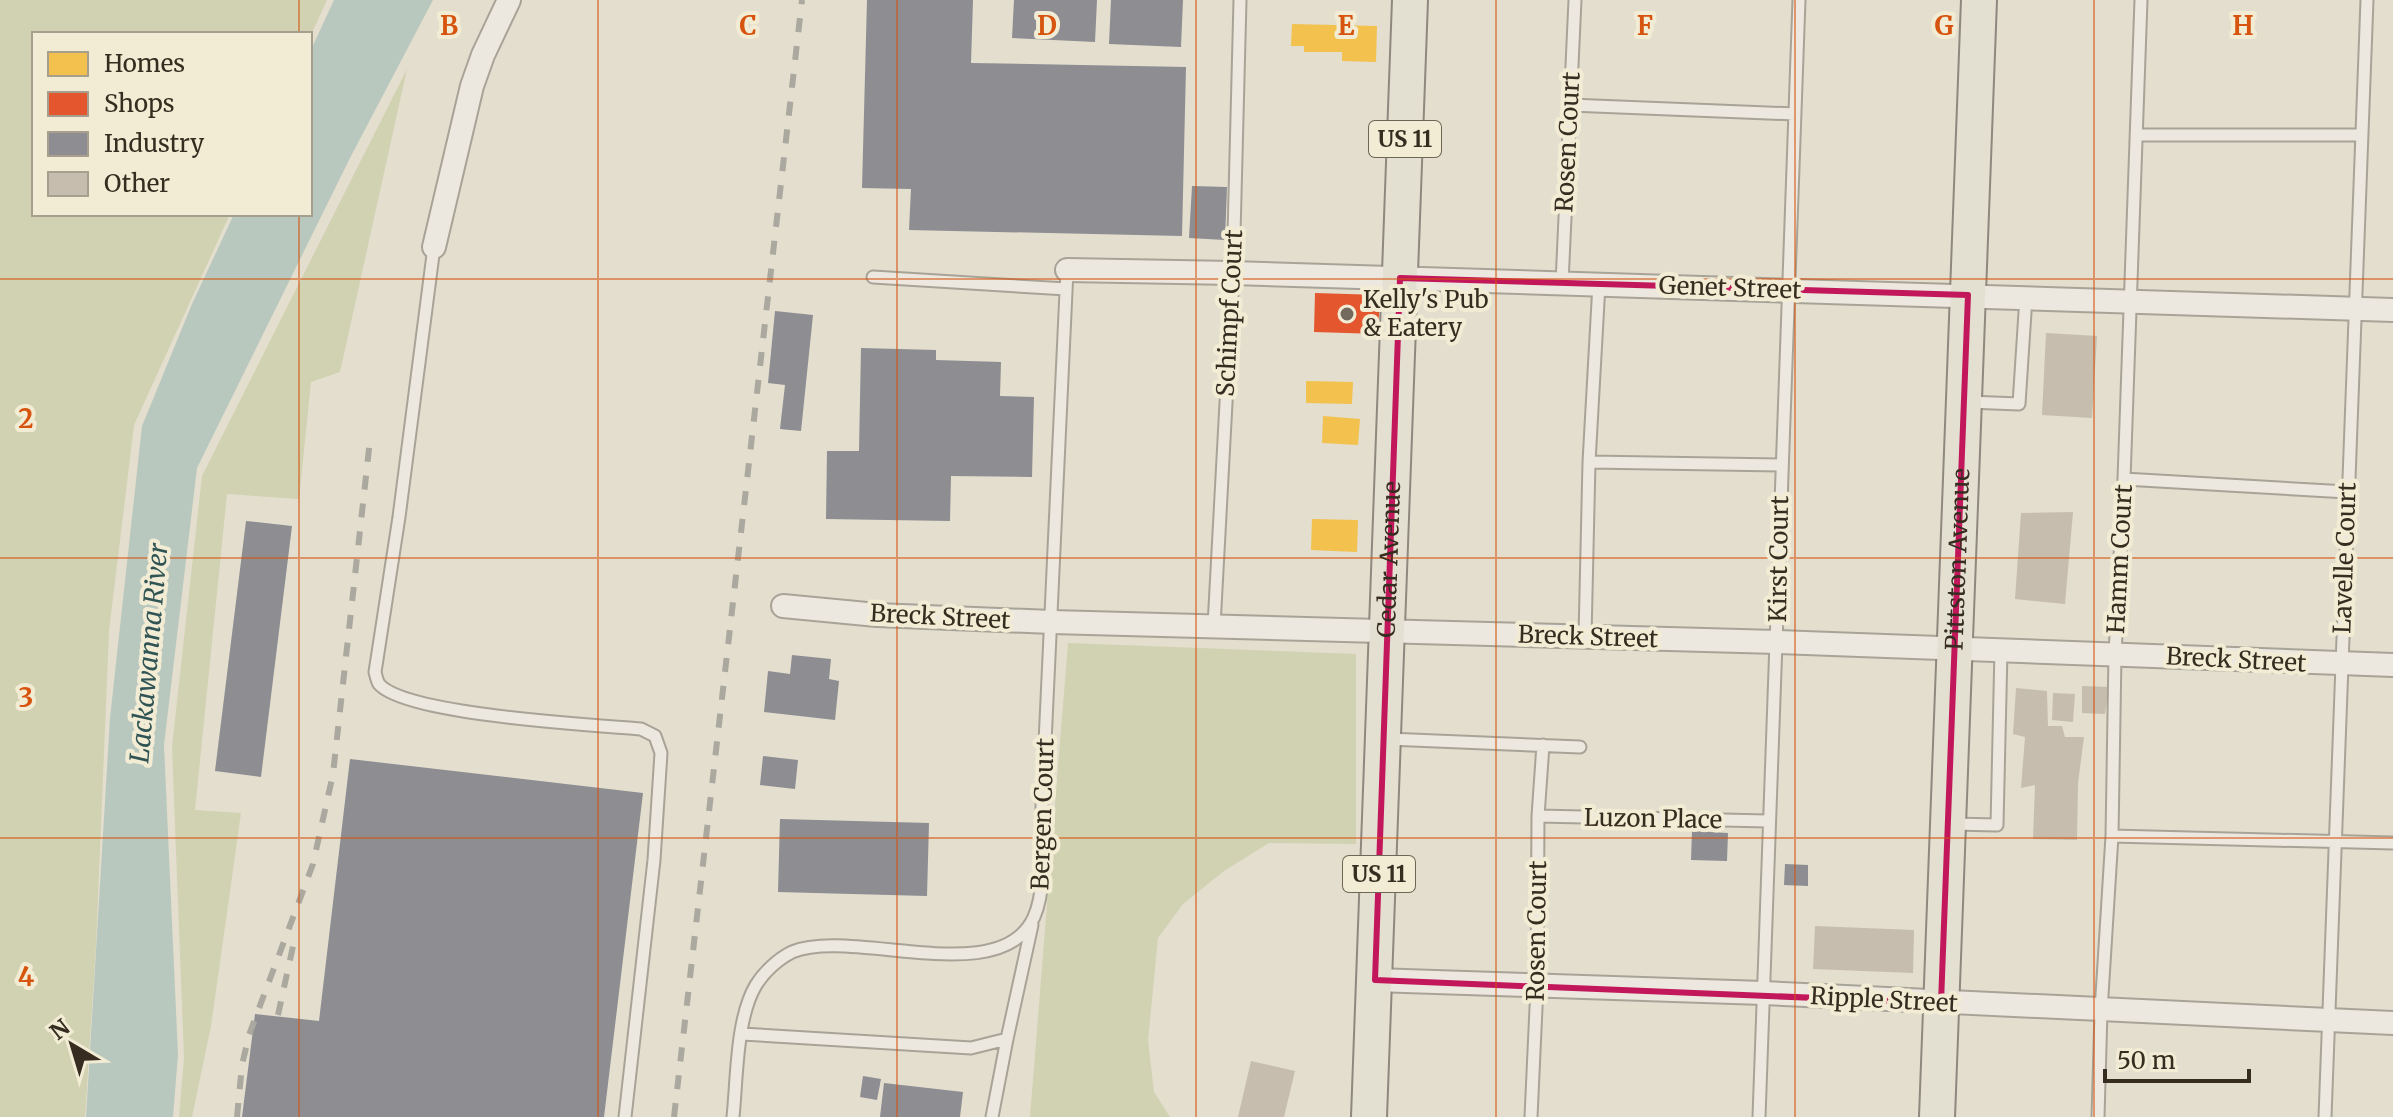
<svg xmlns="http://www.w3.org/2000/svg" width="2393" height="1117" viewBox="0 0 2393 1117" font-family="Merriweather,serif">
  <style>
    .green { fill: #d0d2b2 }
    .water { fill: #b9c8bf }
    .homes { fill: #f2c14e }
    .shops { fill: #e4572e }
    .industry { fill: #8d8d92 }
    .building { fill: #c6bdaf }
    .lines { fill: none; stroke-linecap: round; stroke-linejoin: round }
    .service-casing { stroke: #a8a397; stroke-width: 15 }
    .minor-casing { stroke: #a8a397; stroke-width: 26 }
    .primary-casing { stroke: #8e887e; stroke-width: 38 }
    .service { stroke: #ece8df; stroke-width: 11 }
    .minor { stroke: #ece8df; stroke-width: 22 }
    .primary { stroke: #e3dfd1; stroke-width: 34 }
    .rail { stroke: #aba89f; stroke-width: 6; stroke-dasharray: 14 14; stroke-linecap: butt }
    .marked { fill: none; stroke: #c2185b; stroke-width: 6; stroke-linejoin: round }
    .grid { fill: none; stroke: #d6540e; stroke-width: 2; stroke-opacity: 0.55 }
    .poi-dot { fill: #736a5d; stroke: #f3ecd5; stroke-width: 3 }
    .labels { text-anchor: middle; stroke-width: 8; stroke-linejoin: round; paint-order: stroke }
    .shield { fill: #f3ecd5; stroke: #6f6656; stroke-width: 2 }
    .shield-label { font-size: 22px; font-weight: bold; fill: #362c20 }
    .street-label { font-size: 24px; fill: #362c20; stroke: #f3ecd5 }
    .poi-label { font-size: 24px; fill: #362c20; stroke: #f3ecd5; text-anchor: start }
    .water-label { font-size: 26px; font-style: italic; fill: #305454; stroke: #f3ecd5 }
    .grid-label { font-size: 26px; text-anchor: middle; font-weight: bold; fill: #d6540e; stroke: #f3ecd5; stroke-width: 8; stroke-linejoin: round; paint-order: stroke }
  </style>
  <rect width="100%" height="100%" fill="#e3dece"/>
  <path class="green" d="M0,0H327L310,37V34H34V214H230L134,425L109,631L96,945L85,1117H0Z
    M407,69L340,372L311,382L299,499L227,494L195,810L241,813L211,1026L192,1117H179L184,1058L172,747L202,476Z
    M1068,643L1356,654V844L1269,843L1224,871L1183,904L1158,938L1148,1040L1154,1092L1170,1117H1030Z"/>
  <path class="water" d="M334,0H433L350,158L197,468L164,745L178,1055L173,1117H86L110,718L142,426L192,304L234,214H310V52Z"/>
  <path class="homes" d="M1292,24L1377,26L1376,62L1342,61V52H1304V46H1291Z
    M1306,381L1353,382L1352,404L1306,403Z
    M1323,416L1360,419L1358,445L1322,443Z
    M1312,519L1358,520L1357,552L1311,550Z"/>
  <path class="shops" d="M1315,293L1380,295L1378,334L1314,332Z"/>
  <path class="industry" d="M867,0H973L971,63L1186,67L1182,236L909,230L911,189L862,188Z
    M1014,0H1097L1095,42L1012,38Z
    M1111,0H1183L1181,47L1109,44Z
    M1192,186L1227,187L1225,240L1189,238Z
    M775,311L813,315L801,431L780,429L785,385L768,383Z
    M861,348L936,350V360L1001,362L1000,396L1034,397L1032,477L951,476L950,521L826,519L827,451H859Z
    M246,521L292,526L261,777L215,771Z
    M792,655L831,659L829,679L839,681L835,720L764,712L768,671L790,674Z
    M763,756L798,760L795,789L760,785Z
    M350,759L643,793L604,1117H242L255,1014L319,1021Z
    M780,819L929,823L927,896L778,892Z
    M1692,831L1728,833L1727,861L1691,860Z
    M1785,864L1808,865V886L1784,885Z
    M863,1076L881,1079L877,1100L860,1097Z
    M884,1083L963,1092L960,1117H880Z"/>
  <path class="building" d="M2046,333L2097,336L2092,418L2042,415Z
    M2073,512L2065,604L2015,599L2021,513Z
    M2082,686L2109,687L2105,714L2082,713Z
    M2016,688L2047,691L2048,726H2062L2065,737H2084L2078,783L2077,840L2033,839L2035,785L2021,788L2025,737L2013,734Z
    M2053,693L2075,694L2073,722L2052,720Z
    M1815,926L1914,930L1913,973L1813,969Z
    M1251,1061L1295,1071L1284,1117H1238Z"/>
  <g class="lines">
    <g class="service-casing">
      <path id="service" d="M1570,105L1795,114
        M2137,135H2361
        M434,247L399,517L375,672C376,676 377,681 379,684C405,715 595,725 641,729L655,736L661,753L654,860L625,1117
        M873,277L1066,289
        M1562,283L1575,0
        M1968,402L2019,404L2026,297
        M1589,462L1781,465
        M2124,479L2347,492
        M1214,626L1233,273L1240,0
        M1585,637L1589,462L1599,284
        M1388,739L1580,747
        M1538,816L1768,821
        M1953,824L1997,825L2001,650
        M2112,836L2393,843
        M742,1034L971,1048L1007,1039L1032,925
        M733,1117C737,1079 736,1018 756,985C764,972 778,959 792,952C852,927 1001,991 1034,917C1047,888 1042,839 1042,807L1067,270
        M992,1117L1007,1039
        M1531,1117L1537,986L1538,816L1543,745
        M1759,1117L1799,0
        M2098,1117L2101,1011L2112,836L2115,654L2124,479L2141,0
        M2325,1117L2367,0"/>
    </g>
    <g class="minor-casing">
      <path id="minor" d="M434,247L472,86L483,55L509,0
        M1067,270L1233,273L2393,310
        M783,606L877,615L1052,622L1777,642L2393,665
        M1375,980L1763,993L2393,1023"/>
    </g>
    <g class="primary-casing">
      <g id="primary">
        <path id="s1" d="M1369,1117L1410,0"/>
        <path id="s2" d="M1937,1117L1979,0"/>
      </g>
    </g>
    <use href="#service" class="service"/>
    <use href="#minor" class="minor"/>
    <use href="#primary" class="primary"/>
    <path class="rail" d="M278,1015L295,937
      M237,1117L242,1065L249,1035L313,864L333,774L370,440
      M674,1117L802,0"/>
  </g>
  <path class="marked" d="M1400,278L1968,295L1941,1003L1375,980Z"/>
  <path class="grid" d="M299,0V34M598,0V1117M897,0V1117M1196,0V1117M1496,0V1117M1795,0V1117M2094,0V1117M299,214V1117M0,279H2393M0,558H2393M0,838H2393"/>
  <circle class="poi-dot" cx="1347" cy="314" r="8"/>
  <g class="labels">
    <g class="shield">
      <rect x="1369" y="121" width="72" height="36" rx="6"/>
      <rect x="1343" y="856" width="72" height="36" rx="6"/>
    </g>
    <g class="shield-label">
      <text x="1405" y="147">US 11</text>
      <text x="1379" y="882">US 11</text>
    </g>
    <g class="street-label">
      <text transform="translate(1568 142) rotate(-87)" y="8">Rosen Court</text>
      <text transform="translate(1730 288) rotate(2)" y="8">Genet Street</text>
      <text transform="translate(1230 313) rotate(-87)" y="8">Schimpf Court</text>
      <text dy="8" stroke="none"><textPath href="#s2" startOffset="558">Pittston Avenue</textPath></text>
      <text transform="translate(2345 558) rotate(-88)" y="8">Lavelle Court</text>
      <text dy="8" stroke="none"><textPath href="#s1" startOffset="558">Cedar Avenue</textPath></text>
      <text transform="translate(1779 559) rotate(-89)" y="8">Kirst Court</text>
      <text transform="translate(2120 559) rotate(-87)" y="8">Hamm Court</text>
      <text transform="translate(940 617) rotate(3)" y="8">Breck Street</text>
      <text transform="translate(1588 637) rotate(2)" y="8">Breck Street</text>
      <text transform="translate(2236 660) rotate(3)" y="8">Breck Street</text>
      <text transform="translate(1043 814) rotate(-88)" y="8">Bergen Court</text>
      <text transform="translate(1653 819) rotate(1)" y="8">Luzon Place</text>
      <text transform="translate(1537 931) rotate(-89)" y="8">Rosen Court</text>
      <text transform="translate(1884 1000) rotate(3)" y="8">Ripple Street</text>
    </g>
    <g class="poi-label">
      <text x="1363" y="308">Kelly's Pub<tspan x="1363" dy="28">&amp; Eatery</tspan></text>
    </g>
    <g class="water-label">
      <text transform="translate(149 653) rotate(-85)" y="9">Lackawanna River</text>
    </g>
  </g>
  <g class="grid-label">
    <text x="449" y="35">B</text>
    <text x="748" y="35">C</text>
    <text x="1047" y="35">D</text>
    <text x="1346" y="35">E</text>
    <text x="1645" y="35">F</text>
    <text x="1944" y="35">G</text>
    <text x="2243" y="35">H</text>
    <text x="26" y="428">2</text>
    <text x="26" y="707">3</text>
    <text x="26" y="986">4</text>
  </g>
  <rect x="32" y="32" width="280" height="184" fill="#f3ecd5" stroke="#a79f8d" stroke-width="2"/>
  <rect x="48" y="52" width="40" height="24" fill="#f2c14e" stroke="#a79f8d" stroke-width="2"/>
  <text x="104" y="72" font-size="24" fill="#362c20">Homes</text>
  <rect x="48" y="92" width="40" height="24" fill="#e4572e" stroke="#a79f8d" stroke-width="2"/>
  <text x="104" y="112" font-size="24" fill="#362c20">Shops</text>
  <rect x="48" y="132" width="40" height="24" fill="#8d8d92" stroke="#a79f8d" stroke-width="2"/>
  <text x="104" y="152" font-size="24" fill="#362c20">Industry</text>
  <rect x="48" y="172" width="40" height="24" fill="#c6bdaf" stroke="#a79f8d" stroke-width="2"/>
  <text x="104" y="192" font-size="24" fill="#362c20">Other</text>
  <g transform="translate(72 1045) rotate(322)" stroke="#f3ecd5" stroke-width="6" paint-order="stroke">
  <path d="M0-6L14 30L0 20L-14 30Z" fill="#362c20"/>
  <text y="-12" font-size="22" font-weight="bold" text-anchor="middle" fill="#362c20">N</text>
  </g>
  <path d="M2105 1069v12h144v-12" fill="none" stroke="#362c20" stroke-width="4"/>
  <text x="2117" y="1069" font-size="24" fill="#362c20" stroke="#f3ecd5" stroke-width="6" paint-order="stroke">50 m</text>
</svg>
